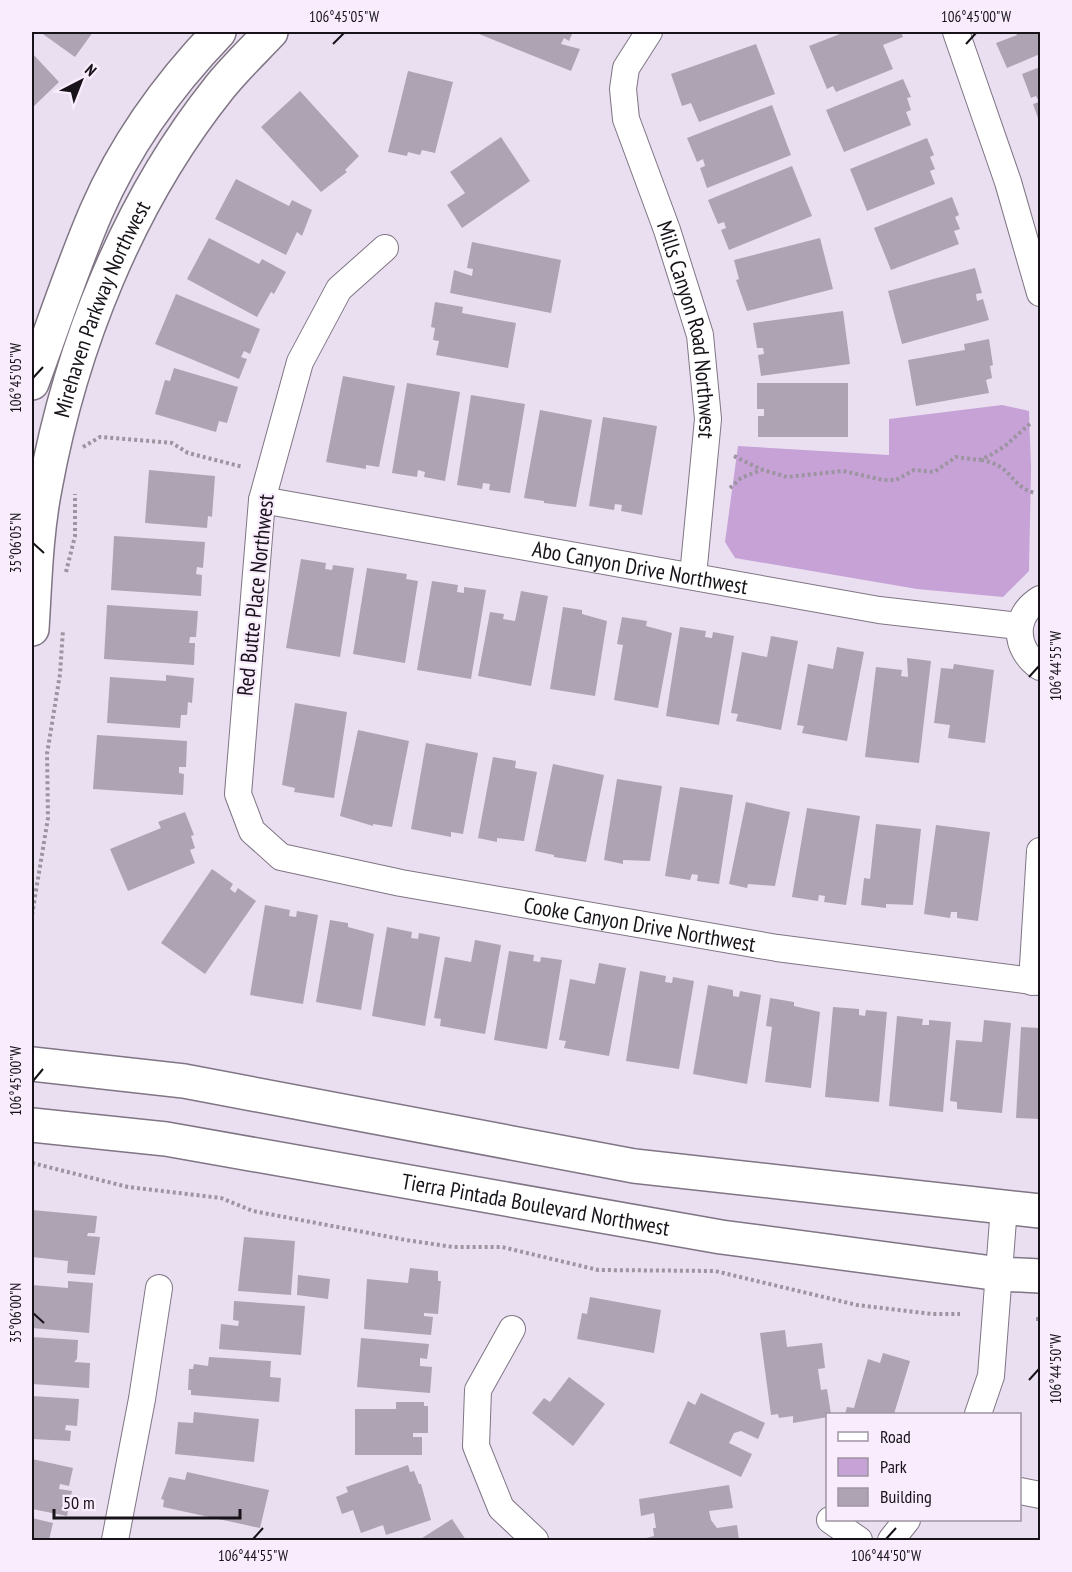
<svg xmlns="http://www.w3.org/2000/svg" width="1072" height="1572" viewBox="0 0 1072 1572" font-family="'PT Sans Narrow',sans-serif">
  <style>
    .green { fill: #c6a2d7 }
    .building { fill: #aea3b3 }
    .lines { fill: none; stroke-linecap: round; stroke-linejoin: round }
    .street-casing { stroke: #7f7584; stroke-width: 28 }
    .secondary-casing { stroke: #7f7584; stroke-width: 36 }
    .path { stroke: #9d94a1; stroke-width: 4; stroke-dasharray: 3 3; stroke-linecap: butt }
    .street { stroke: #fff; stroke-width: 26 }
    .secondary { stroke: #fff; stroke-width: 33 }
    .ticks { fill: none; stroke: #171319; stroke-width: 2 }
    .labels { text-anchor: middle; stroke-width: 4.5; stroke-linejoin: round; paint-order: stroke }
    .street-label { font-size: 22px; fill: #171319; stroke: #f8ecfd }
    .neatline { fill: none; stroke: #171319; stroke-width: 2 }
    .ticks-label { font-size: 15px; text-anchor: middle; fill: #171319 }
  </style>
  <rect width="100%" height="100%" fill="#eadff0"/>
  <path class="green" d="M1002,405L1029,411L1031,469L1029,571L1003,597L917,589L735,558L725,542L738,446L889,455V419Z"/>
  <path class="building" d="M40,32H93L75,57Z
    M474,32H573L569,41L564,38L561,44L580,49L571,71Z
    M845,32H901L903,37L883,45L893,69L836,92L833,86L827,89L809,46Z
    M1015,32H1040V54L1007,68L996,43L1017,35Z
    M756,44L775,94L699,122L691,103L682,106L671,74Z
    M32,53L59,82L32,108Z
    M1040,67V124L1033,104L1039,102L1036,96L1031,98L1022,74Z
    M408,71L453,82L435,153L422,150L420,155L408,152L407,156L388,152Z
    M903,79L911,97L907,98L911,110L906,112L911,125L844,152L826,110Z
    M300,91L359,156L345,170L347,172L321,192L261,127Z
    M772,105L791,155L707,188L700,168L705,166L703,159L697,162L687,138Z
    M501,137L530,181L462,228L447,205L465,193L450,172Z
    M927,138L934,155L930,157L935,169L930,171L935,184L867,211L850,169Z
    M792,166L812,216L729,250L721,230L726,228L724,222L718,224L708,200Z
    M236,179L289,206L292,200L312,210L302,236L297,232L286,255L215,219Z
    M952,197L959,215L955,217L960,229L954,231L959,244L891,270L874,228Z
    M209,238L259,264L262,259L286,272L274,294L271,292L257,317L187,279Z
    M820,238L833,289L747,311L736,280L739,279L734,260Z
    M472,242L561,260L551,313L450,293L454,270L472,276L473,269L467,268Z
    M975,268L982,293L976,294L977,301L983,299L989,320L902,344L888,291Z
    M176,294L260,329L250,354L244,351L241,357L247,359L239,379L155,344Z
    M435,302L463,307L462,313L516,323L508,368L436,355L439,341L433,340L435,328L431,327Z
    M843,311L850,364L761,376L758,355L764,354L763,348H757L753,323Z
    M989,339L993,365L990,366L992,378L986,380L989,393L916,406L908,360L965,350L964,344Z
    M174,368L238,387L227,423L219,421L216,432L155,414L165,380L170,381Z
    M343,376L395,386L379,467L366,465V469L326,462Z
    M407,383L460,392L445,481L424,477L425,472L418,470L417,477L392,473Z
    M757,383H848V437H758V416H764V409H757Z
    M471,395L525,404L510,493L489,490L490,484L483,483L482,489L457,485Z
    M540,410L592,420L576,507L544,503V501L524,498Z
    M603,417L657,426L642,515L621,511L622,505L615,504L614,510L589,506Z
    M149,470L215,476L212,517L208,516L207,528L145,523Z
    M114,536L205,542L203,568L197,567L196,574L202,575L201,596L111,590Z
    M301,559L326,563L325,569L332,570L333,565L354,568L340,657L286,648Z
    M367,568L407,574L406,579L418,581L405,663L353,654Z
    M432,581L458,585L457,592L464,593V587L486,590L471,679L417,670Z
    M521,591L548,596L531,686L478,676L490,612L504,614L503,619L515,621Z
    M107,605L198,611L196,637H190L189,643H195L194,665L104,659Z
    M563,607L582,610V614L607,621L595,696L550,689Z
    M622,617L647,621L646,626L672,633L658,708L614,700L623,645L617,644Z
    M680,627L706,631L705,637L712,638L713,632L734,636L719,725L666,716Z
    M771,636L798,641L781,730L736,721L738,714L731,713L742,652L767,657Z
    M837,647L864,652L847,741L802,733L804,726L797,725L808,664L833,669Z
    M907,658L931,661L919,763L865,757L876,667L902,670L901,676L908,677Z
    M954,664L994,670L985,743L948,738L950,725L934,723L941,668L953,669Z
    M166,675L194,678L192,703L188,702L187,715H181L180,728L107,723L110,677L166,681Z
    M295,703L347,712L334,798L294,792L295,788L282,785Z
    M358,730L409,741L392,827L373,824V826L340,816Z
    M97,735L187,741L186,767H179V773L184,774L183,795L93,789Z
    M426,743L478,753L463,834L451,832V837L411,829Z
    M493,757L516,761L515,768L537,772L524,841L497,838V842L478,838Z
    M553,764L604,775L586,862L554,857V855L535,851Z
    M617,779L662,786L650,861L623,860V864L604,860Z
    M680,787L733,795L719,884L697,881L698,875L692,874L690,880L665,876Z
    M746,802L790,812L775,886L748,884L747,888L729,884Z
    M807,808L860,816L846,905L824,902L825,896L819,895L818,901L792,897Z
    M185,812L194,835L191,836L195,848L190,850L195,863L128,891L110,849L161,828L158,822Z
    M876,824L921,829L913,905L886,904V908L861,905L864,878L870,879Z
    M936,825L990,832L978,921L957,918V912H951L950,918L924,914Z
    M212,869L233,884L230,889L235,893L238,888L256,901L205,974L161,943Z
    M265,905L290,910L289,916L296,917L297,911L318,915L303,1004L250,995Z
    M330,920L348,923V927L374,934L361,1010L316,1002Z
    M387,927L412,932L411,938L418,939L419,933L440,937L425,1026L372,1016Z
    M475,940L501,945L485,1034L440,1026L441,1019L434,1018L445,957L471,962Z
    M509,951L534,955L533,961L540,962L541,957L562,960L547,1049L494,1040Z
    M599,963L626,968L609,1056L564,1048L566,1041L559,1040L570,979L595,984Z
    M640,971L666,976L665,982L672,983L673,977L694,981L679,1069L626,1061Z
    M708,985L733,990V996L739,997L740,991L761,995L747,1084L693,1074Z
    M770,998L794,1002V1006L820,1012L811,1088L765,1082L772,1027L766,1026Z
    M833,1007L859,1009V1015L865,1016L866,1010L887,1012L879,1102L825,1097Z
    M897,1016L923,1019L922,1025H929V1020L951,1022L943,1112L889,1106Z
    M984,1020L1011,1023L1002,1113L957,1109V1102L950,1101L956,1040L982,1042Z
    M1021,1027L1040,1028V1119L1016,1118Z
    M32,1210L97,1216L95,1233H88L87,1236L100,1237L95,1275L67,1273L68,1261L32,1257Z
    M244,1237L295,1241L291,1295L238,1291Z
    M410,1268L438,1271V1281H441L438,1314L424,1313V1316L433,1317L431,1335L364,1329L367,1279L408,1283Z
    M298,1275L330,1279L328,1299L297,1295Z
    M68,1281L93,1283L89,1333L32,1328V1285L68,1288Z
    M590,1297L661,1310L654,1353L577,1339L582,1313L587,1314Z
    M234,1301L305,1306L301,1355L219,1349L221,1324L238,1326L239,1321L233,1320Z
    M785,1330L787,1347L822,1343L825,1368L818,1369L821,1390L827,1389L831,1414L828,1417L793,1423V1416L779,1418L778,1414L771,1415L760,1333Z
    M32,1337L78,1340L77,1359L74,1362L90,1363L89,1388L32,1384Z
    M361,1338L429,1344L427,1359L420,1358V1366L432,1367L430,1393L357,1387Z
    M883,1353L910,1361L894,1414H845L847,1407L854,1408L868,1359L880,1363Z
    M209,1357L271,1361L270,1377L281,1378L279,1402L191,1395V1390H188L189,1369H193L194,1364L208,1366Z
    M569,1377L605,1404L573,1446L532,1413L544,1398L550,1402Z
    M701,1393L765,1423L758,1439L741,1431L734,1433L729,1443L752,1454L741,1477L669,1443L688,1401L695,1405Z
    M32,1396L79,1399L77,1426L66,1425L65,1430L71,1431L70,1441L32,1439Z
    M396,1402H424V1406H428V1433H413V1437H422V1455H355V1409H396Z
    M194,1412L259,1419L254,1462L175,1454L178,1422L193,1423Z
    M32,1459L73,1468L69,1486L60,1484L59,1489L72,1491L67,1516L32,1509Z
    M408,1465L410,1472L414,1471L419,1484H421L431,1520L386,1535L383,1525L361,1533L353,1510L342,1514L336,1497L348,1492L346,1487Z
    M187,1472L269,1490L260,1528L163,1507L164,1500L161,1499L169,1477L185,1480Z
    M729,1485L733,1508L709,1511L711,1520L717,1528L737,1525L739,1540H639L654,1536L653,1528H656L654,1513L641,1516L639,1499Z
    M32,1518L53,1523L49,1540H32Z
    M452,1519L466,1540H419Z"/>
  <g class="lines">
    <g class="street-casing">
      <g id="street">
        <path id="s1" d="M649,32L626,68L623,89L626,119L667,230L700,335L708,419L693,576"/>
        <path d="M956,32L1008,182L1040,293"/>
        <path id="s2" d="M385,248L339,289L300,362L262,500L238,794L252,831L281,857L401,883L777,948L1040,982"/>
        <path id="s3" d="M262,500L879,610L1019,626"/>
        <path d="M1040,599C1012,616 1014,649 1040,667"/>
        <path d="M1032,982L1040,851"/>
        <path d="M512,1329L478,1390L476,1446L501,1508L535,1540"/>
        <path d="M978,1414L991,1376L1004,1207"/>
        <path d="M1020,1491L1040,1495"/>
        <path d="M830,1520L859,1540"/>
        <path d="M115,1540L142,1399L159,1288"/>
        <path d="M891,1540L907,1520"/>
      </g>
    </g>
    <g class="secondary-casing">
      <g id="secondary">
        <path d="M32,383C53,326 72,268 96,212C125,145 169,84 219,32"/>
        <path id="s4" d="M32,629C35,582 36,534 45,488C71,346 128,202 219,88C235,68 254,50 271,32"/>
        <path d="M32,1064L184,1081L634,1166L1040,1211"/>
        <path id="s5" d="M32,1125L166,1139L721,1237L1000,1274L1040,1276"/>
      </g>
    </g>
    <path class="path" d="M83,447L100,437L172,443L188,453L243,467
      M734,456L760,469L787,477L843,471L883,480H896L914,470L934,472L956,457L979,460L989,456L1005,446L1032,422
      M981,460C1013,465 1009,486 1035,493
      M730,488L741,478L761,470
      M66,572L75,536V494
      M32,915L48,818L47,754L60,674L63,630
      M32,1163L128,1187L221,1198L253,1211L406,1240L453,1247H502L598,1270L715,1271L857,1305L932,1314H960
      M1036,1319H1040"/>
    <use href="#street" class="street"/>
    <use href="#secondary" class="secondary"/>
  </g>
  <path class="ticks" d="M333,44L344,33M966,44L976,33M33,378L43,367M33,543L44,553M1029,677L1039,666M33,1081L43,1069M33,1313L44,1323M1029,1380L1039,1369M253,1539L263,1528M886,1539L896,1528"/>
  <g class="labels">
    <g class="street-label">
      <text dy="8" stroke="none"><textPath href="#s4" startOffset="330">Mirehaven Parkway Northwest</textPath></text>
      <text dy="8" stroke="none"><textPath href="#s1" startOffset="315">Mills Canyon Road Northwest</textPath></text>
      <text dy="8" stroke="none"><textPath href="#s3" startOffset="384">Abo Canyon Drive Northwest</textPath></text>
      <text transform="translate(255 595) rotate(-84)" y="8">Red Butte Place Northwest</text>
      <text dy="8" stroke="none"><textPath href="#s2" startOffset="1026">Cooke Canyon Drive Northwest</textPath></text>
      <text dy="8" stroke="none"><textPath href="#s5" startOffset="510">Tierra Pintada Boulevard Northwest</textPath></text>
    </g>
  </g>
  <rect width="1072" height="1572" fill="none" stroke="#f8ecfd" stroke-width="66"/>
  <rect x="826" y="1413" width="195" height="108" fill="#f8ecfd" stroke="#9e95a2" stroke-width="1.5"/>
  <rect x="838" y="1432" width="30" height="9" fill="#ffffff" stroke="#9e95a2" stroke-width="1.5"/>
  <text x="880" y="1443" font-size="18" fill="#171319">Road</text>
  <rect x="838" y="1458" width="30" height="18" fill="#c6a2d7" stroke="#9e95a2" stroke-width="1.5"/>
  <text x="880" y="1473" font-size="18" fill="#171319">Park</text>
  <rect x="838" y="1488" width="30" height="18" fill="#aea3b3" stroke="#9e95a2" stroke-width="1.5"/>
  <text x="880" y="1503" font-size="18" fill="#171319">Building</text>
  <g transform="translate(81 81) rotate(42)" stroke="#f8ecfd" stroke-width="4.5" paint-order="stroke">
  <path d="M0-4.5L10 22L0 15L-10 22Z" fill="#171319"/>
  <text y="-9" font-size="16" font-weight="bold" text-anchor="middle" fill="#171319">N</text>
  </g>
  <path d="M54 1509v9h186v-9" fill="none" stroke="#171319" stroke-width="3"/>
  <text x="63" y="1509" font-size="18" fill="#171319" stroke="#f8ecfd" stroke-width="4.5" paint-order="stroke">50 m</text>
  <rect x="33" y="33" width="1006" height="1506" class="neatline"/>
  <g class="ticks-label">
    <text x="344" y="22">106°45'05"W</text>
    <text x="976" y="22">106°45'00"W</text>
    <text transform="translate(16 378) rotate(-90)" y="5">106°45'05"W</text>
    <text transform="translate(16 543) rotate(-90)" y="5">35°06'05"N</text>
    <text transform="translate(1056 666) rotate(-90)" y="5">106°44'55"W</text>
    <text transform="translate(16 1081) rotate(-90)" y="5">106°45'00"W</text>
    <text transform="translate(16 1313) rotate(-90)" y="5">35°06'00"N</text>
    <text transform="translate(1056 1369) rotate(-90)" y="5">106°44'50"W</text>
    <text x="253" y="1561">106°44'55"W</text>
    <text x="886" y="1561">106°44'50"W</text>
  </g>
</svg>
